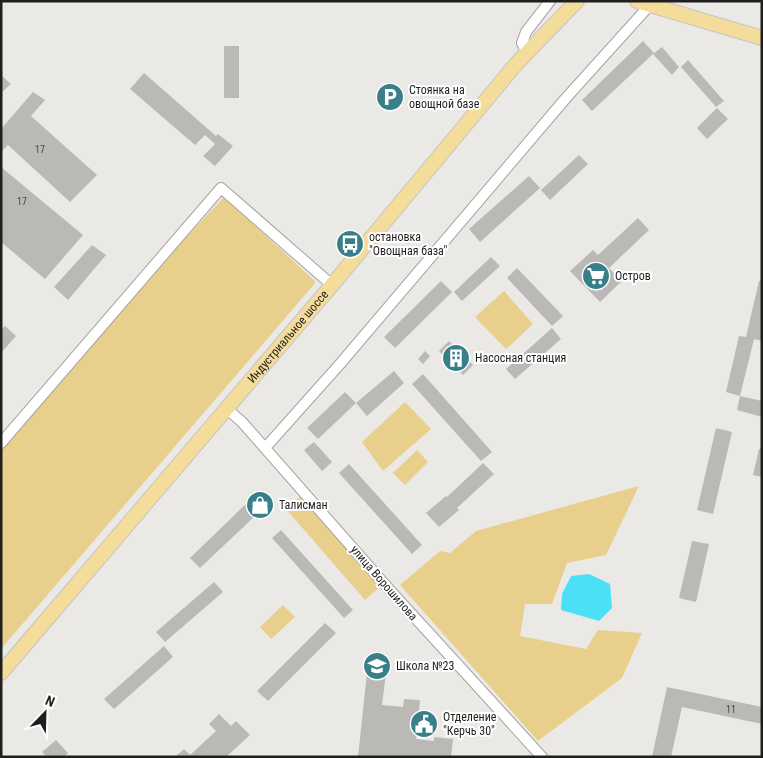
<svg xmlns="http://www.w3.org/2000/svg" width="763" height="758" viewBox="0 0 763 758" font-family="'Roboto Condensed',sans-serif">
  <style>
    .green { fill: #e8cf8b }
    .water { fill: #4ce0f7 }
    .building { fill: #bab9b6 }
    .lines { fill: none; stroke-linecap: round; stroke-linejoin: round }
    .minor-casing { stroke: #a4a3a0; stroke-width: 12 }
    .major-casing { stroke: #c5c5c4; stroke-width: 16 }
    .minor { stroke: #fff; stroke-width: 10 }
    .major { stroke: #f4dc9a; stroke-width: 14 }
    .labels { text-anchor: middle; stroke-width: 4; stroke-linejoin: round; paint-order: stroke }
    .number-label { font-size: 10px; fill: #464644 }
    .poi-label { font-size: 12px; fill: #1f1f1e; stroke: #fff; text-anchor: start }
    .street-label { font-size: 12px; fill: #1f1f1e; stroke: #fff }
  </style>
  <rect width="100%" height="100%" fill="#ebe9e6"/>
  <path class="green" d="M224,197L316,282L1,649V434Z
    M504,291L533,324L506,349L475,317Z
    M405,402L431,429L383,471L362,442Z
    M417,450L428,462L405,485L393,473Z
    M639,486L606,555L567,563L552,604H525L520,636L586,649L598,630L642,633L622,678L538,741L400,585L440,551L450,553L476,531Z
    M302,495L381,586L365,600L286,509Z
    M283,605L295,617L271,639L260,627Z"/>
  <path class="water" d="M589,574L610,584L612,608L599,621L561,610L562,594L571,576Z"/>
  <path class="building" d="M643,41L654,53L592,111L582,100Z
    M224,46H239V98H224Z
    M662,47L679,67L672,75L653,54Z
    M688,60L724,101L716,107L681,67Z
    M144,73L216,136L218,134L233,146L215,166L203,156L215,144L205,135L195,145L130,89Z
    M1,75L11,84L1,93Z
    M33,92L45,100L31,116L97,175L70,202L8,145L1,152V129Z
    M717,108L728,119L707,139L697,128Z
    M579,155L588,164L550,200L541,190Z
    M1,167L83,235L45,279L1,242Z
    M529,176L540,188L480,242L469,229Z
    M638,218L649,230L609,268L622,281L600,302L570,271L593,250L598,255Z
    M92,245L106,255L68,300L54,287Z
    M491,257L500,266L462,301L454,292Z
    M517,268L563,316L552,326L507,278Z
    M441,281L452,292L395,348L384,337Z
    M759,281H762V341L754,339L740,396L726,392L739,336L746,337Z
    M5,326L16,336L1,353V330Z
    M552,328L561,339L515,379L506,369Z
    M449,341L473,365L463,375L439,351Z
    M425,351L430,356L423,364L418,359Z
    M394,371L404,383L367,416L356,403Z
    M423,374L492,452L481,461L412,384Z
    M345,392L356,403L318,439L307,428Z
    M740,396L762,401V417L737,410Z
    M716,428L732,432L713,514L697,510Z
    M314,442L332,462L322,471L304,450Z
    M759,449H762V477L753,475Z
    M483,463L494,474L457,508L459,510L439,527L426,513L446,496L447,497Z
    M349,464L422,545L412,554L339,473Z
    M248,502L258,513L200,568L190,558Z
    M281,530L353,610L344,618L272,538Z
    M692,541L709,544L696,602L679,598Z
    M214,582L223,592L165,642L156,632Z
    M325,623L336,633L268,701L257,691Z
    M164,646L173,657L114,709L104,699Z
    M368,663L387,665L382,705L403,707L404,699L420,700L416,739L434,741V737L453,739L451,757L396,756V757H358Z
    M667,687L762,707V724L682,707L671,757H652Z
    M219,714L231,726L236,721L250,735L226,757H175L184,749L190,755L216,731L209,724Z
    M56,740L68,753L64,757H47L42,752Z"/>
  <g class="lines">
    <g class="minor-casing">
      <path id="minor" d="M527,53L522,43L526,32L550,1
        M227,409L242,422L387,587L542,757
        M1,443L221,188L332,285
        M265,448L340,364L566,98L649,6"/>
    </g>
    <g class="major-casing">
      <g id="major">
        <path d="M637,1L762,38"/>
        <path id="s1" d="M1,673L332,285L516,64L577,1"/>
      </g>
    </g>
    <use href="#minor" class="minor"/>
    <use href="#major" class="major"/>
  </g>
  <defs>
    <g id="parking-disc" transform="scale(1.4375)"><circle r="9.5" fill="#397f8a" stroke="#fff"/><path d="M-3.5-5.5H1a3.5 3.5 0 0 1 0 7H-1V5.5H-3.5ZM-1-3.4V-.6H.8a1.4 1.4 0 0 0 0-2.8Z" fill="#fff"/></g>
    <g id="bus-disc" transform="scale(1.4375)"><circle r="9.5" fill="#397f8a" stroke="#fff"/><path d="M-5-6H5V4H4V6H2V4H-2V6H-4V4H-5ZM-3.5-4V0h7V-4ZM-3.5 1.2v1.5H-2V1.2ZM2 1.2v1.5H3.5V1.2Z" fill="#fff"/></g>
    <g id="supermarket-disc" transform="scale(1.4375)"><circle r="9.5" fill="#397f8a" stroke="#fff"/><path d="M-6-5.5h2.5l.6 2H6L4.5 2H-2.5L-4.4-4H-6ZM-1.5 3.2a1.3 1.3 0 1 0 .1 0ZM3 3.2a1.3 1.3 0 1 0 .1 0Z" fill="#fff"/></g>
    <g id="building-disc" transform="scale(1.4375)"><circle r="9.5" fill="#397f8a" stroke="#fff"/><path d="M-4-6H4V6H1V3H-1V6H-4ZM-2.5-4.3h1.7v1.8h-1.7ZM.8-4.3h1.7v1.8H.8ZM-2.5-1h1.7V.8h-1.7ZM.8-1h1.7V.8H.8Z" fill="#fff"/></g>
    <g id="shop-disc" transform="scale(1.4375)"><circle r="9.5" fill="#397f8a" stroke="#fff"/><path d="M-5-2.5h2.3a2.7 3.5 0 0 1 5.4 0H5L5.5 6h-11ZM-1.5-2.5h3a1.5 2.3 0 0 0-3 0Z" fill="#fff"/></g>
    <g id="school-disc" transform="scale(1.4375)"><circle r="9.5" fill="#397f8a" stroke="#fff"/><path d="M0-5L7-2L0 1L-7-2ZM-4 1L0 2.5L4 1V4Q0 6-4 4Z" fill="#fff"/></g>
    <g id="civic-disc" transform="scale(1.4375)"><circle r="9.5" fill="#397f8a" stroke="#fff"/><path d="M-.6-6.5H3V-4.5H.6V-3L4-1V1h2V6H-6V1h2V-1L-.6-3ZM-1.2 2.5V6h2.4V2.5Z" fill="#fff"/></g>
  </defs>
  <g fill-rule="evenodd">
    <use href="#parking-disc" x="390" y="97"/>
    <use href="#bus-disc" x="350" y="244"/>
    <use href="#supermarket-disc" x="596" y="276"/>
    <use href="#building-disc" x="456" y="358"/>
    <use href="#shop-disc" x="260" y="505"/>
    <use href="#school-disc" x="377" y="666"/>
    <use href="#civic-disc" x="424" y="724"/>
  </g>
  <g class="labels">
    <g class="number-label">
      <text x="40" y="153">17</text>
      <text x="22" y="205">17</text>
      <text x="731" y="713">11</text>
    </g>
    <g class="poi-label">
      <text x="409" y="94">Стоянка на<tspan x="409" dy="14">овощной базе</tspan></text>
      <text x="369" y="241">остановка<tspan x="369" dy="14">"Овощная база"</tspan></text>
      <text x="615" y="280">Остров</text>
      <text x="475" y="362">Насосная станция</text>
      <text x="279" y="509">Талисман</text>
      <text x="396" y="670">Школа №23</text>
      <text x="443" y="721">Отделение<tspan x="443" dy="14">"Керчь 30"</tspan></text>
    </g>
    <g class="street-label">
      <text dy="4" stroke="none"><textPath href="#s1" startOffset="442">Индустриальное шоссе</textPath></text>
      <text transform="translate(384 583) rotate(49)" y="4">улица Ворошилова</text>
    </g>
  </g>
  <rect width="763" height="758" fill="none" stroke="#1f1f1e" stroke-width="5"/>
  <g transform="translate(45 713) rotate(23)" stroke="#ffffff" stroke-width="4" paint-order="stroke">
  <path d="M0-4L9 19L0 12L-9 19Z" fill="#1f1f1e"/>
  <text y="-8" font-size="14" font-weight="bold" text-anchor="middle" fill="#1f1f1e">N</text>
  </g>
</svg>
